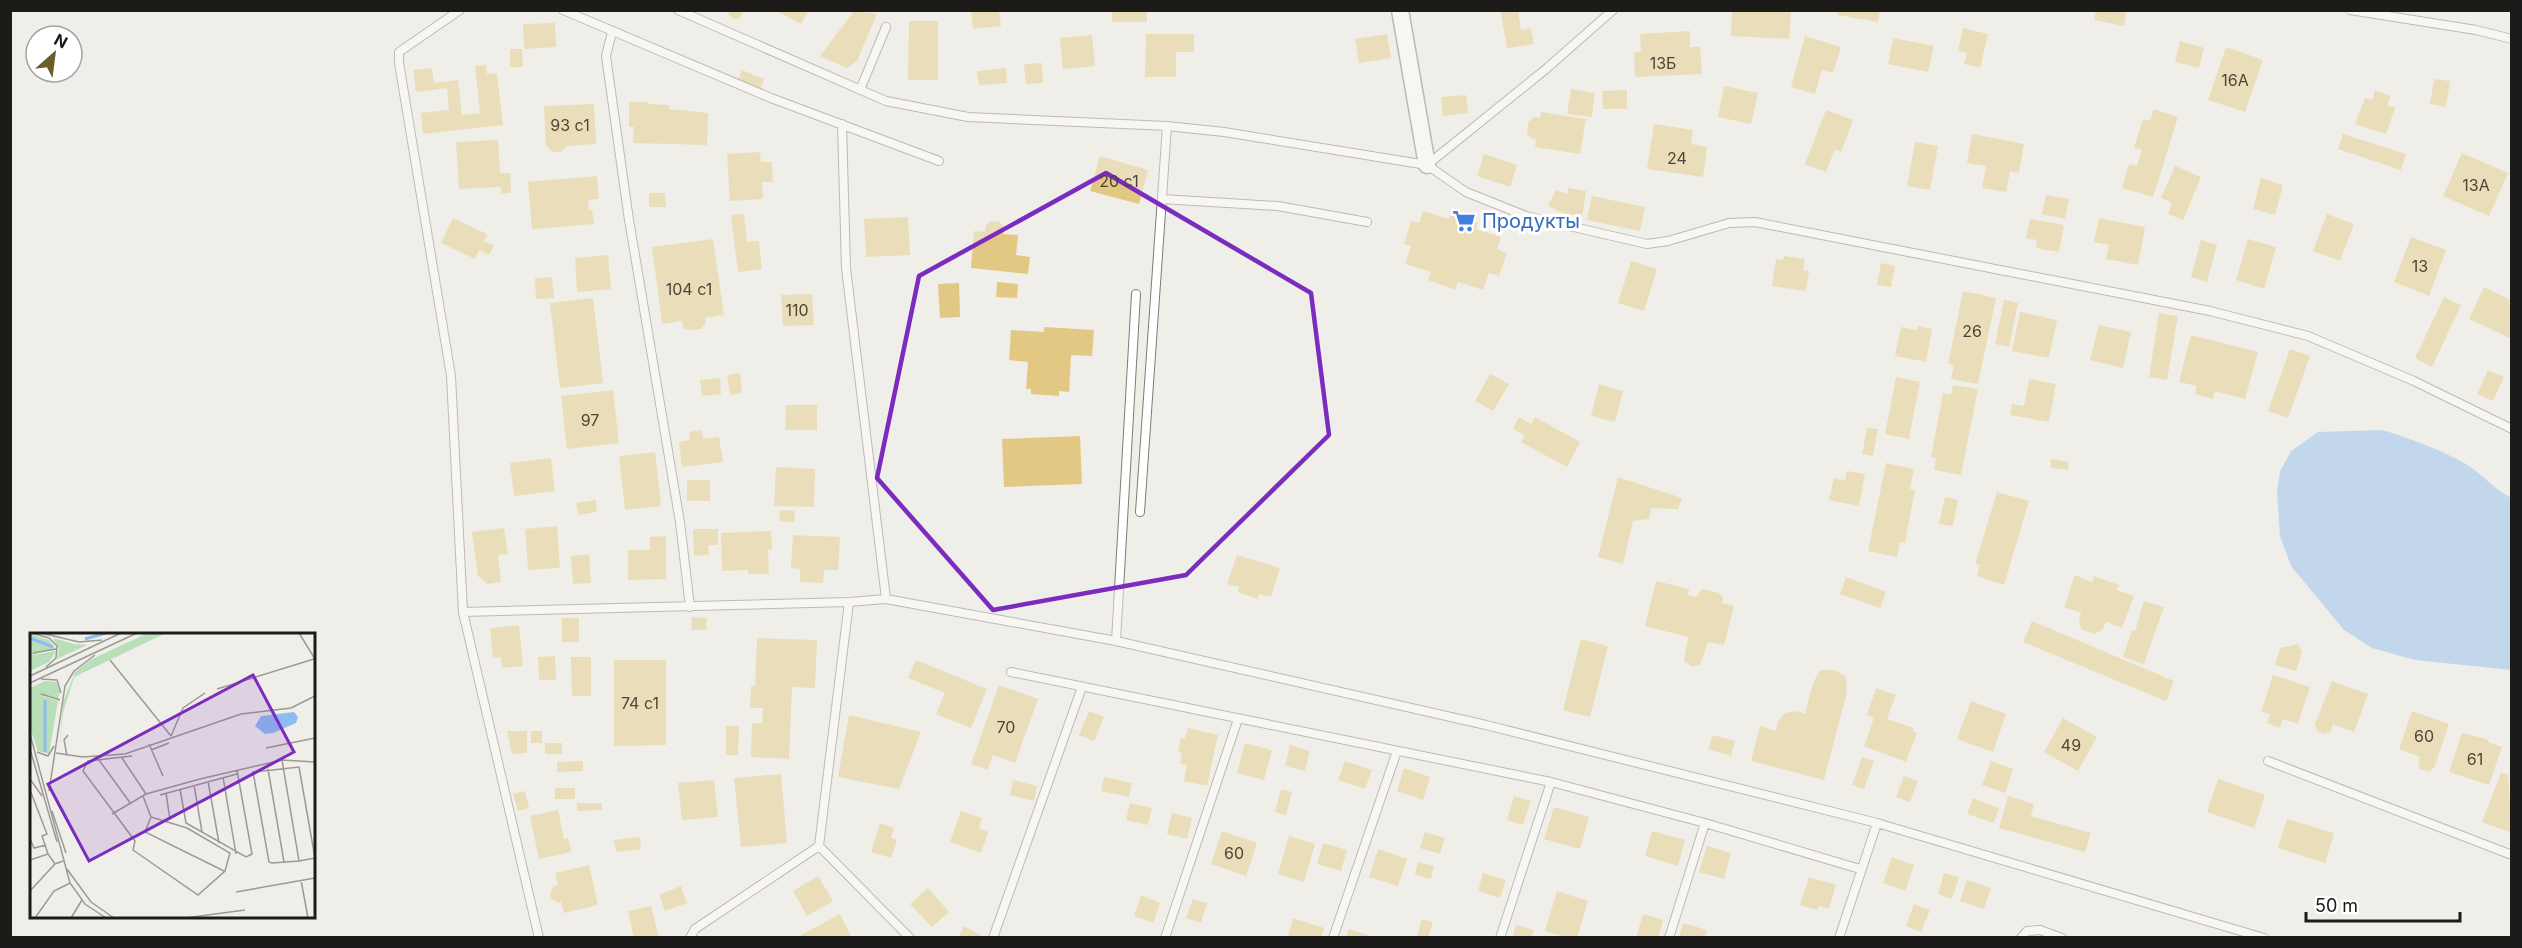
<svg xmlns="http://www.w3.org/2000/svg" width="2522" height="948" viewBox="0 0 2522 948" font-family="Inter,sans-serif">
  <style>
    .water { fill: #8dbbf2 }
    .building { fill: #e3c883 }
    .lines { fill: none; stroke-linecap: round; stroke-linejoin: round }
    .lane-casing { stroke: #7d7b75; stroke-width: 10 }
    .street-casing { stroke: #7d7b75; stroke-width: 19 }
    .lane { stroke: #fff; stroke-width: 8 }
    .street { stroke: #fff; stroke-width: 16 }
    .marked { fill: none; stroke: #7b2cbf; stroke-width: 4.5; stroke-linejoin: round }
    .labels { text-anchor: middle; stroke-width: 6; stroke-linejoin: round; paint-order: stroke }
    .number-label { font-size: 16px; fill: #4e4634 }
    .shop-label { font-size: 20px; fill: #366cbe; stroke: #fff; text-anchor: start }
    .inset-river { fill: none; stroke: #8dbbf2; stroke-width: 3 }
    .inset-road { fill: none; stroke: #9b9a95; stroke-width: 1.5 }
    .view { fill: #7b2cbf; fill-opacity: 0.15; stroke: #7b2cbf; stroke-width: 3 }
    .inset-edge { fill: none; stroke: #1c1b19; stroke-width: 3 }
  </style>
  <rect width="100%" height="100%" fill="#f0eee8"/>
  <path class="water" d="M2382,430C2405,436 2446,452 2466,464C2482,474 2494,489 2511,498V670L2415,660L2372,648L2344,630L2291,566L2280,536L2277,492L2280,471L2291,451L2318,432Z"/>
  <path class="building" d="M728,10H743V13L740,18L734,19L729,16Z
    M775,10H809L801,24Z
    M971,10H999L1001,26L973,29Z
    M1112,10H1147V22H1112Z
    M1500,10H1518L1521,30L1531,28L1534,44L1507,48Z
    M1732,10H1791L1789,39L1731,36Z
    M1838,10H1880L1878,22L1838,15Z
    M2096,10H2127L2124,26L2094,20Z
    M854,11L877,14L857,61L847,68L820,56Z
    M909,21H938V80H908Z
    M555,23L556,47L524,49L523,24Z
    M1963,28L1988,34L1980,68L1964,64L1967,53L1958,51Z
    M1690,31V47H1700L1702,74L1635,77L1634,52L1641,51L1640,34Z
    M1146,34H1194V52H1176V77H1145Z
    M1387,34L1391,58L1359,63L1355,39Z
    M1092,35L1095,66L1063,69L1060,38Z
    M1805,36L1841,47L1833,73L1822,70L1815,94L1791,87Z
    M1893,38L1934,46L1928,72L1888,64Z
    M2180,41L2204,48L2199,68L2175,62Z
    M2226,47L2263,60L2245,112L2208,100Z
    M510,49H522L523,67H510Z
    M1042,63L1043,83L1026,84L1024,64Z
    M486,65L487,74L497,73L503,125L423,134L421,113L449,110L447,88L416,92L413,70L432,68L434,83L458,80L462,115L480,113L475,66Z
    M1006,68L1007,83L979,85L977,71Z
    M742,70L764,79L760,89L738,80Z
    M2434,79L2450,81L2446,107L2430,104Z
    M1724,86L1758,93L1751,124L1718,117Z
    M1571,89L1595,93L1592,117L1567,114Z
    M1627,90V109H1603L1602,91Z
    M2375,90L2391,96L2387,105L2395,108L2386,134L2355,124L2365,98L2372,100Z
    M1466,95L1468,113L1443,116L1441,97Z
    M629,102H648V104L669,105V109L708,113L707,145L633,143L634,127H629Z
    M594,104L596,144L567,146L561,152H553L546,146L544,106Z
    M2154,109L2178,117L2153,197L2122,188L2129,164L2137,166L2142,150L2134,148L2143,119L2150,121Z
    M1826,110L1853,120L1841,152L1835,149L1826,172L1805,164Z
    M1541,112L1586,119L1580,154L1535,147L1536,140L1531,138L1527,133L1528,122L1534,117L1540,118Z
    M1654,124L1693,130L1691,144L1707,147L1703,177L1647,169Z
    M1972,134L2024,144L2019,173L2010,171L2006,192L1982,188L1986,166L1967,163Z
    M2343,134L2406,154L2401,170L2338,149Z
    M498,140L500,173H510L511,193L501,194V187L459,189L456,142Z
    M1915,142L1938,146L1930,190L1907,186Z
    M760,152L761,162H772L773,182H762L763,199L730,201L727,154Z
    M2462,153L2508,173L2489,216L2443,196Z
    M1484,154L1517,165L1510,187L1477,176Z
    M1100,156L1148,170L1139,204L1090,191Z
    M2175,166L2201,177L2183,220L2168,214L2172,203L2161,198Z
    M597,176L599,199L588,200L589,210H592L594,224L532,229L528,182Z
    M2261,178L2283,185L2275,215L2253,209Z
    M1568,188L1586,191L1582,217L1563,213L1548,206L1556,190L1567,194Z
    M649,193H665L666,207H649Z
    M2046,195L2069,199L2065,219L2042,214Z
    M1592,196L1645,207L1640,231L1587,220Z
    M1423,211L1449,219L1451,214L1478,223L1476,229L1501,237L1497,249L1507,253L1499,276L1489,273L1483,290L1458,282L1455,290L1428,280L1431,272L1405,264L1411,246L1404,244L1411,221L1419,223Z
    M744,214L747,242L759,241L762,269L738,272L731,215Z
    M2327,214L2354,224L2340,261L2313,251Z
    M908,217L910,255L866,257L864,219Z
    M453,218L487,234L484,241L494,245L489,255L479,250L475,259L441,243Z
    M2099,218L2145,227L2138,265L2106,259L2109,245L2094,242Z
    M2030,219L2064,225L2059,252L2036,248L2037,240L2026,238Z
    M991,221L1000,222L1004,227L1003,234L1018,235L1016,255L1030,257L1028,274L971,268L974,231L985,232L986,225Z
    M2411,237L2446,250L2429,296L2394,282Z
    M713,239L724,315L705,318L706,323L701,329L690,330L683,328L682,321L662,324L652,247Z
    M2248,239L2276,247L2264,289L2236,280Z
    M2201,240L2217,245L2207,282L2191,277Z
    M608,255L611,289L577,292L575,258Z
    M1784,256L1805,259L1803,270L1809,271L1806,291L1772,286L1776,259L1783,260Z
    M1631,261L1657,269L1644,311L1618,303Z
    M1881,263L1895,266L1891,287L1877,285Z
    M552,277L554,298L536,299L535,278Z
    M997,282L1018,284L1017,298L996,297Z
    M959,283L960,317L940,318L938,284Z
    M2484,287L2511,300L2509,304L2512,305V339L2469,319Z
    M1963,291L1996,298L1978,384L1951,379L1954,365L1948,364Z
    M812,294L814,325L783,326L781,295Z
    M2444,297L2461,305L2432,367L2415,358Z
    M593,298L603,383L560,388L550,303Z
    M2004,300L2018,303L2009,347L1995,344Z
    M2020,312L2057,320L2049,358L2012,351Z
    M2159,313L2178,316L2167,380L2149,377Z
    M2099,325L2131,332L2123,368L2090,360Z
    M1918,326L1932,329L1926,362L1895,356L1901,327L1917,330Z
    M1044,327L1094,330L1092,356L1071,355L1069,392L1059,391V396L1031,394V389H1026L1028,362L1009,360L1011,330L1044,332Z
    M2191,335L2258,352L2245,399L2215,391L2213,399L2195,394L2197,386L2179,382Z
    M2290,349L2310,356L2288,418L2268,411Z
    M2488,370L2504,377L2493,401L2477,394Z
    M740,373L742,393L730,395L727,375Z
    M1490,374L1509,384L1493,411L1475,401Z
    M1896,377L1920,382L1909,439L1885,434Z
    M720,378L721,394L702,396L700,380Z
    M2029,379L2056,384L2049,422L2010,415L2012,404L2024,406Z
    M1599,384L1623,391L1615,422L1591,416Z
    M1953,385L1978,389L1961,475L1934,470L1936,458L1931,457L1943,393L1951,395Z
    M613,390L619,443L567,449L561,396Z
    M786,405H817V430H785Z
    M1519,417L1531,424L1535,417L1580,442L1567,467L1521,442L1525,436L1513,429Z
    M1867,428L1878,429L1873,456L1862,454Z
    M702,430L703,439L719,437L723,462L682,467L679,442L690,440L689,432Z
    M1080,436L1082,484L1004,487L1002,439Z
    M655,452L661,506L625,510L619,456Z
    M551,458L555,491L514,496L510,463Z
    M2051,459L2069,462L2068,470L2051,468Z
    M1886,463L1914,469L1910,489L1915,490L1905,543L1900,542L1897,557L1868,551Z
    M776,467L815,469L814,507L774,506Z
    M1847,471L1865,474L1859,506L1829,500L1834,478L1845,480Z
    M1618,477L1682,498L1678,509L1651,508L1649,519L1633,521L1623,564L1598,557Z
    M687,480H710V501H687Z
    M1997,492L2029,501L2004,585L1977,576L1980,565L1975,564Z
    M1945,497L1958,500L1953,526L1939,524Z
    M596,500L597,512L578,515L576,503Z
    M780,510L795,511L794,522L779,521Z
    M557,526L560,568L528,570L525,529Z
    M504,528L508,554L498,555L501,582L487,584L478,576L472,532Z
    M693,529H718V545H708L709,555L694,556Z
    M771,531L772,550H768L769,574H748V570L722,571L721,533Z
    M793,535L840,537L838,570H824L823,583L800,582V569L791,568Z
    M666,536V579L628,580V550H650V537Z
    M589,554L591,583L573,584L571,556Z
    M1237,555L1280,568L1271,597L1259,594L1258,599L1238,592L1239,587L1227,584Z
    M2075,575L2092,582L2094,576L2119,585L2117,590L2134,596L2122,628L2106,622L2103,629L2095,634L2081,629L2079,620L2081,613L2064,607Z
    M1846,577L1886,592L1880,608L1840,594Z
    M1656,581L1689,589L1688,595L1696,597L1702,589L1719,593L1723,598L1722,603L1734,606L1724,645L1708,642L1700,665L1691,666L1684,661L1688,637L1645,626Z
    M2144,601L2164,607L2144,664L2123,657L2132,630L2135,631Z
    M692,617L707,618L706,630H691Z
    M562,618H579V642H562Z
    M2032,621L2174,681L2166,701L2023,642Z
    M519,625L523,666L502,668L501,657L493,658L490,628Z
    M757,638L817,640L815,688L792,687L789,759L751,757L752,723H762L763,708H750L751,686H755Z
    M1581,639L1608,646L1590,717L1563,710Z
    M2298,644L2302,652L2296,671L2275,665L2280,648Z
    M555,656L556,680H539L538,657Z
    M571,657H591V696H572Z
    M614,660H666V745L614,746Z
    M916,660L987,689L971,728L936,714L945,693L908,678Z
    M1820,670H1835L1846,677L1847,692L1824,780L1751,761L1760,726L1776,731L1778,721L1785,713L1797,711L1805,714L1813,683Z
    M2273,675L2310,687L2298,724L2283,719L2280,728L2267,723L2270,714L2261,712Z
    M2332,681L2368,694L2354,732L2333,724L2331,731L2325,734L2317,731L2315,724Z
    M999,685L1038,699L1015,763L993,755L988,770L971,764Z
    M1876,688L1896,695L1887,719L1914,728L1913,732L1917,733L1906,762L1864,746L1874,718L1867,715Z
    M1971,701L2006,714L1993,752L1957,739Z
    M1089,711L1104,717L1094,741L1079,735Z
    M2412,711L2449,724L2434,768L2428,772L2420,769L2418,763L2420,757L2399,749Z
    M849,715L921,732L899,789L838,777Z
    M2063,718L2097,737L2078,771L2044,752Z
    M726,726H739L738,755H726Z
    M1188,728L1218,735L1207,786L1184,781L1187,765L1180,764L1182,753L1178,752L1181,738L1185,739Z
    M507,731H527V753L512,754Z
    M531,731H542V743H531Z
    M2462,733L2489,740L2488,742L2502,747L2489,785L2449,772Z
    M1713,735L1735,741L1731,756L1708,749Z
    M545,743H562V754H545Z
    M1245,743L1272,750L1264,780L1237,773Z
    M1290,745L1310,751L1305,771L1285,766Z
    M1862,757L1874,761L1864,789L1852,785Z
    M583,761V771L557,772V762Z
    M1345,761L1372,770L1365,789L1338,780Z
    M1991,761L2013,769L2005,793L1982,785Z
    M1404,768L1430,777L1423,800L1397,791Z
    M2501,772L2508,775L2512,833L2482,822Z
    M781,774L787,843L741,847L734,778Z
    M1904,776L1918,781L1910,802L1896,797Z
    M1104,777L1132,783L1129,797L1101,791Z
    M2218,779L2265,795L2254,828L2207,812Z
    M714,780L718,817L682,820L678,783Z
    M1013,780L1037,786L1034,801L1010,795Z
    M555,788H575V799H555Z
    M1281,789L1292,792L1286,815L1275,812Z
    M525,791L529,808L518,811L513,794Z
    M1514,796L1531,801L1523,825L1507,820Z
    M2008,796L2034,804L2031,816L2091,833L2085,852L1999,828Z
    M1973,798L1999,808L1994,823L1967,814Z
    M577,803H602V810L577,811Z
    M1130,803L1152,808L1148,825L1126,820Z
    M1554,807L1589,817L1580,849L1544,839Z
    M558,810L564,839L568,838L571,852L539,859L530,816Z
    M961,811L982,818L979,828L988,832L981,853L950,842Z
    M1172,813L1192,818L1187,839L1167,834Z
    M2287,819L2334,833L2325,863L2278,848Z
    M880,823L894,828L891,838L897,840L891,858L871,852Z
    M1222,831L1257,843L1246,876L1211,864Z
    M1652,831L1685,840L1678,866L1645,856Z
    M1425,832L1445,838L1440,854L1420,848Z
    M1289,836L1315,844L1304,882L1278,874Z
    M640,837L641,849L616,852L614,840Z
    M1323,843L1347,850L1341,871L1317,864Z
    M1707,846L1731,853L1724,879L1699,872Z
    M1378,849L1407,859L1398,886L1369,877Z
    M1892,857L1914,865L1905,891L1883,883Z
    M1418,862L1434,866L1431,879L1415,875Z
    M589,865L598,905L564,913L561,902L558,903L551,899L550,893L554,886L558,885L555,873Z
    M1483,873L1506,880L1500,898L1478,891Z
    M1944,873L1959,877L1952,899L1938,894Z
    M818,876L833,901L807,916L793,891Z
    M1809,877L1836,885L1829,909L1819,906L1817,910L1800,905Z
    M1967,880L1991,888L1984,909L1960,901Z
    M681,886L687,903L665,911L659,895Z
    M928,888L949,912L932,927L910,904Z
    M1557,891L1588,901L1577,938H1567L1545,931Z
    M1141,895L1160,903L1153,923L1134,916Z
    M1193,899L1207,903L1201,923L1186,918Z
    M1914,904L1930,910L1921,932L1906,926Z
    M651,906L659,938H634L628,911Z
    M840,914L852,938H802L801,935Z
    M1643,914L1663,920L1658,938H1636Z
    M1293,918L1324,928L1321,938H1297L1288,935Z
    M1422,919L1433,922L1428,938L1417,937Z
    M1683,923L1707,930L1705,938H1679Z
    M1516,925L1534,930L1531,938H1512Z
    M964,926L986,938H958Z
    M1349,929L1374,937V938H1346Z"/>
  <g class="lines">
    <g class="lane-casing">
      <path id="lane" d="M460,10L399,52V63L451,376L463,612L539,938
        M563,10L771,98L939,161
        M678,10L886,101L968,117L1167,126L1224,132L1427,165L1466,192L1526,216L1647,244L1668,241L1729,223L1755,222L2210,311L2308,336L2414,381L2512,429
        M2350,10L2476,30L2512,39
        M612,32L606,56L629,220L680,522L690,607
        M860,90L886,27
        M842,124L846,268L886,599
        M1427,165L1546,69L1613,10
        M1162,199L1278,206L1367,222
        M1140,512L1167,126
        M463,612L849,602L886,599L1116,641L1486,725L1877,823L2264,938
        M1116,641L1136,294
        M1011,672L1551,782L1705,823L1860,869
        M2268,761L2512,855
        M819,846L910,938
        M690,938L695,929L819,846L849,602
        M993,938L1082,687
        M1165,938L1238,719
        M1333,938L1397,751
        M1500,938L1551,782
        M1669,938L1705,823
        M1839,938L1877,823
        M2021,938L2027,931L2040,930L2062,938"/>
    </g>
    <g class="street-casing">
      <path id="street" d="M1400,10L1427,165"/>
    </g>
    <use href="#lane" class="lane"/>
    <use href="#street" class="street"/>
  </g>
  <path d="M0 0H2522V948H0ZM1106,173L1311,293L1329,435L1186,575L993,610L877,478L919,276Z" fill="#f0eee8" fill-opacity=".55" fill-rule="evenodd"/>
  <path class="marked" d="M1106,173L1311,293L1329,435L1186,575L993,610L877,478L919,276Z"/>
  <defs>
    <g id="supermarket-bare" transform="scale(1.8)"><path d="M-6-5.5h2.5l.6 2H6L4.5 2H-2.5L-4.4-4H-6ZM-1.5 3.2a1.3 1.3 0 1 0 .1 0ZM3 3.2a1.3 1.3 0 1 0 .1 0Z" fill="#3f7fe0" stroke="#fff" stroke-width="2.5" paint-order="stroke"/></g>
  </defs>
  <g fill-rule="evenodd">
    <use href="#supermarket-bare" x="1464" y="221"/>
  </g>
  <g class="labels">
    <g class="number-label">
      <text x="1663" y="69">13Б</text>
      <text x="2235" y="86">16А</text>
      <text x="570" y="131">93 с1</text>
      <text x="1677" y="164">24</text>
      <text x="1119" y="187">20 с1</text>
      <text x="2476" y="191">13А</text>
      <text x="2420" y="272">13</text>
      <text x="689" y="295">104 с1</text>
      <text x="797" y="316">110</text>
      <text x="1972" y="337">26</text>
      <text x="590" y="426">97</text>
      <text x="640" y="709">74 с1</text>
      <text x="1006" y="733">70</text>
      <text x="2424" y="742">60</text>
      <text x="2071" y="751">49</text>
      <text x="2475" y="765">61</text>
      <text x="1234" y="859">60</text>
    </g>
    <g class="shop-label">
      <text x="1482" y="228">Продукты</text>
    </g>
  </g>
  <g transform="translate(30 633)">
    <rect width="285" height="285" fill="#f0eee8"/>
    <path d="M118,0H136L44,44L33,80L29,119L33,69L45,39L62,26ZM0,1L19,7L25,15L3,22L26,18L19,29L0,38ZM23,5L44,11L57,12L27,26L29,16ZM15,48L26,49L30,58L28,66L10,62L28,68L19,121L8,118L0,95V55Z" fill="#b9dfb9"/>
    <path d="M264,79L268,84L266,90L243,100L235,101L225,93L231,83Z" fill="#8dbbf2"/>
    <path class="inset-river" d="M0,5L23,14M55,6L76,0M15,67V119"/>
    <path class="inset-road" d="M2,0L19,5L27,13L26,25L16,34M11,0L49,9L72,7M269,0L285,26M3,20L26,16M80,27L141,103M0,43L91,0M11,46L27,47L31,60M0,50L107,0M187,56L284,26M11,61L30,67M0,101L40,250L55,271L76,285M141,103L153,75L175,60M119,111L133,143M236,115L285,105M0,116L27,209M121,117L139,110M7,119L18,123L24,113M26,120L53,124L95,121L211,81L261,75L285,63M37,123L34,107L38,102M102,123L58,128L53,138L105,208L103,217L168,262L195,238L200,220L157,195L121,184M92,125L116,161M69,127L101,171M252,127L269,228M238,136L254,229M193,144L206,221M0,146L12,163M178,148L189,210M164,152L172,199M150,156L156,190L216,224L222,221L207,137M0,157L17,201L12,203L18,221L25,231M19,158L35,53L44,38L65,22M136,160L140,187M130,162L207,141M113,163L121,184L115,199L194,238M22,178L36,220M82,181L116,161L170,146L252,127L285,129M0,206L4,215L16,212M285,225L269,134L223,139L239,229L242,230L269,228L285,225M0,227L18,221M37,236L61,269L84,285M271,247L278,285M0,258L25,231L33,228M206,259L285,245M5,285L24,258L40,250M41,285L52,267M155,285L215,277"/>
    <path class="view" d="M223,42L264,119L59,228L18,151Z"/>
    <rect width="285" height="285" class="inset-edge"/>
  </g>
  <rect width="2522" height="948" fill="none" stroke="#1c1b19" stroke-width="24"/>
  <g transform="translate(54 54) rotate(28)"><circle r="28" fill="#ffffff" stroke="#a4a4a3" stroke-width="1.5"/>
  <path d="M0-4.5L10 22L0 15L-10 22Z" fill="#6c5e2b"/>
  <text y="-9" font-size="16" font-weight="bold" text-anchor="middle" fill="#1c1b19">N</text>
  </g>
  <path d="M2306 912v9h154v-9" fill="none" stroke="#1c1b19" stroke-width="3"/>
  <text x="2315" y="912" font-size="18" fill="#1c1b19" stroke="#ffffff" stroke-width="4.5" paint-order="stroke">50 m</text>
</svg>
